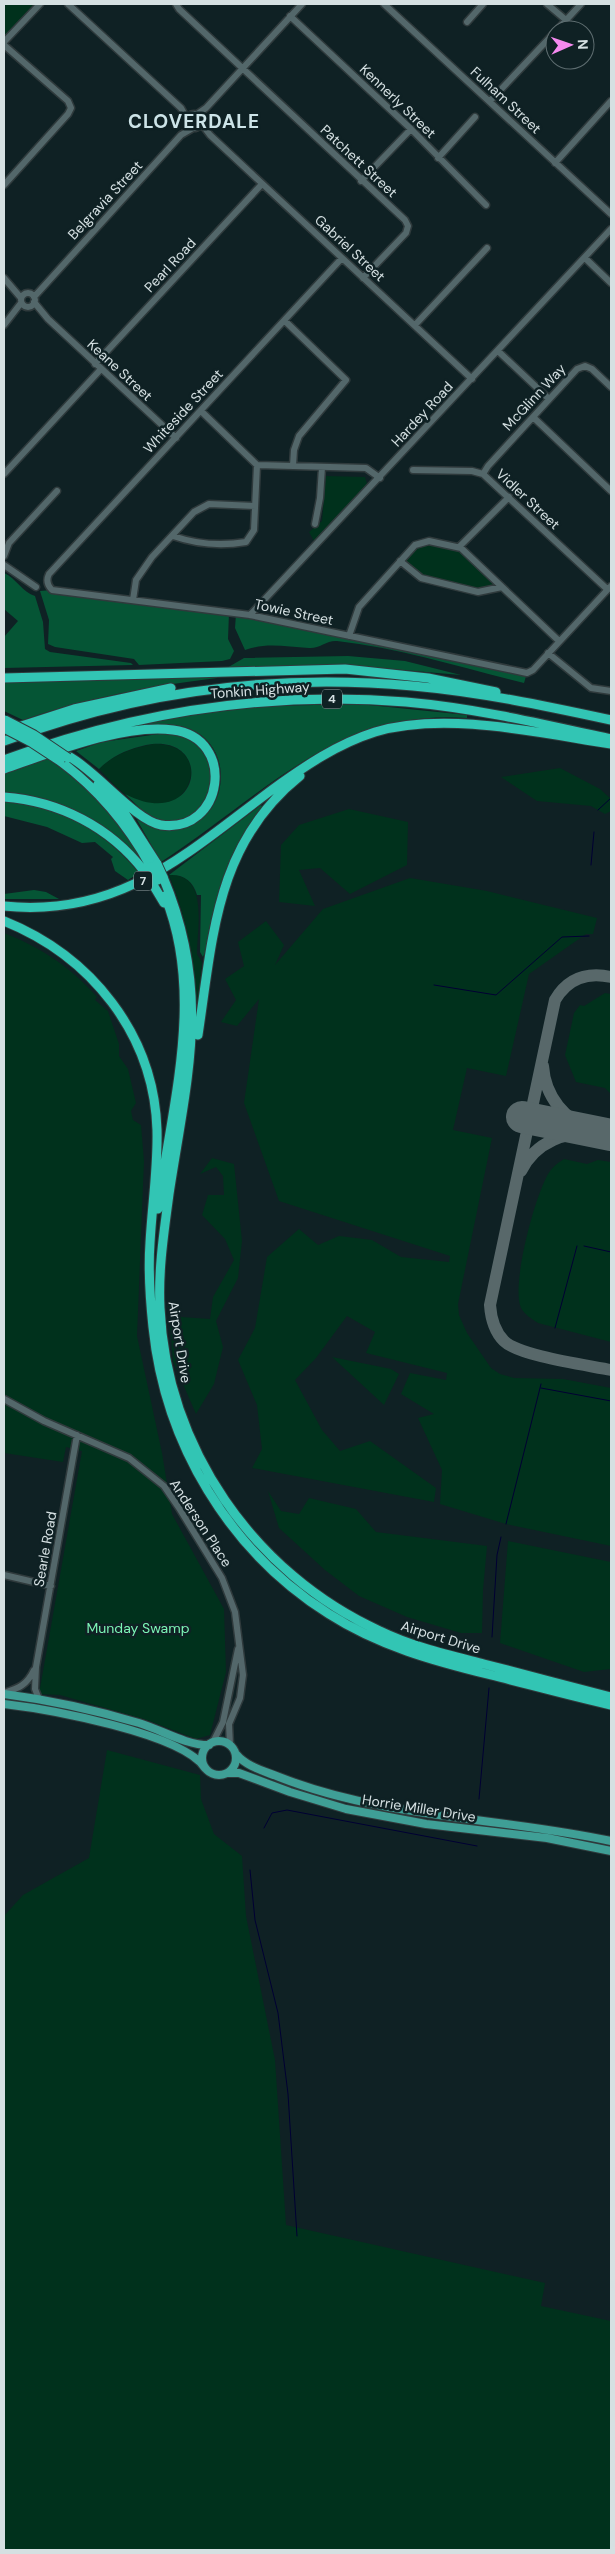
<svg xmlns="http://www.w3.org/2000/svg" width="615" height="2554" viewBox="0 0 615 2554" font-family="'DM Sans',sans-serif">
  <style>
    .green { fill: #00311c }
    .forest { fill: #055535 }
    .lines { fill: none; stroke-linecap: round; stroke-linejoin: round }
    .stream { stroke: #003; stroke-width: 1 }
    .taxiway { stroke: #58686a; stroke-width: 12 }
    .runway { stroke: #58686a; stroke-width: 32 }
    .minor-casing { stroke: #2f3a3c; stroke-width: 9 }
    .major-casing { stroke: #2f3a3c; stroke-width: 10 }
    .highway-casing { stroke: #2f3a3c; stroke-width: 11 }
    .minor { stroke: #53676a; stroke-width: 6 }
    .major { stroke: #3f9f96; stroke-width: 8 }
    .highway { stroke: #32c5b4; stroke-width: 9 }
    .highway-bridge-casing { stroke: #2f3a3c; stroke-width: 11; stroke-linecap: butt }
    .highway-bridge { stroke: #32c5b4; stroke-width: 9 }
    .labels { text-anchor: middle; stroke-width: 5; stroke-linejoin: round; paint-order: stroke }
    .shield { fill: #0f2124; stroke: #9aa7a9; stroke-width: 1 }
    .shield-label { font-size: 12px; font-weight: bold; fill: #d5e0e2 }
    .street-label { font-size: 14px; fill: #d5e0e2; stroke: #0f2124 }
    .park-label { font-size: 14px; fill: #7cf4b6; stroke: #0f2124 }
    .district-label { font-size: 19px; font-weight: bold; letter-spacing: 1px; fill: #cde4e8; stroke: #0f2124 }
  </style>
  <rect width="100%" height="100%" fill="#0f2124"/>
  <path class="green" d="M4,4H34L6,35L4,34Z
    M326,476L365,477L367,484L314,541L309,532L322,521Z
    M424,541L459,547L502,587L483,592L421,578L400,561Z
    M153,744C215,742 194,820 141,803C124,797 111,781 99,769C114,754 133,748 153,744Z
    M560,768L600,789L611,799V811L605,814L591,806L537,801L501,777Z
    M349,809L408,822L407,865L350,894L320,868L299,870L315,906L279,902L281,845L299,825Z
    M169,875C209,873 197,928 197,954L202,962L201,977L204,978L201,1002H197C194,958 186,916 169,875Z
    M410,878L487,891L597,918L593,934H586L529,974L506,1076L467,1068L453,1130L492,1138L458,1304L459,1315L467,1333L491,1368L500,1374L514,1378L563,1379L611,1388V1546L506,1524L440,1504L442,1470L418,1418L434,1414L401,1394L410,1373L446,1380L447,1373L366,1353L375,1332L347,1316L316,1358L295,1380L322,1430L340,1451L370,1441L436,1488L434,1502L252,1468L262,1449L257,1405L238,1360L255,1328L267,1257L299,1229L318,1245L339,1236L372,1240L401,1257L449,1262L450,1256L279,1201L244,1103L259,999L237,1026L221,1022L236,1000L225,979L244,966L238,942L266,921L284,945L275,965L323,909Z
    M4,933C40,947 71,967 97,997L95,1000L108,1011L119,1044V1056L128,1069L136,1103L131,1111L133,1120L141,1125L144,1161L137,1336L162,1453L172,1514L224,1609L226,1672L210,1735L196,1739L147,1720L60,1695L39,1694L82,1451L66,1447L63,1462L4,1453Z
    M605,993L611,994V1094L605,1088L576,1082L565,1055L574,1013L580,1005L584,1006Z
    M212,1158L234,1164L242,1241L238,1278L216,1321L223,1347L214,1384L196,1414L173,1361L168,1302L181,1317L210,1319L213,1297L234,1260L225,1239L202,1215L208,1195H224L223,1176L216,1167L200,1174Z
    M564,1159L587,1164L598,1160L611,1162V1342L538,1323C532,1319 525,1315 521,1308C511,1285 534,1201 546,1178C550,1169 556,1164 564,1159Z
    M332,1357L391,1369L399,1374L384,1405Z
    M268,1491L281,1511L299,1514L309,1498L356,1509L376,1532L487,1546L483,1590L482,1633H461L407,1617L359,1596L325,1570L279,1528Z
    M508,1541L611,1562V1669L584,1672L500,1643Z
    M107,1750L200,1775L201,1799L214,1834L242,1856L246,1916L275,2060L286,2225L545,2283L541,2306L611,2321V2550H4V1916L23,1895L89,1858Z"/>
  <path class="forest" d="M4,573C16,578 23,593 35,596L43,622L45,649L50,652L131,663L133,665L4,668V637L18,621L4,609Z
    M52,590L229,613L228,639L234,651L230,659L222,661L139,665L134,659L55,647L48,644L49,620L40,591Z
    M236,614L527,673L524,683C462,668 401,648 337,641C327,640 319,649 309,648C286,647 267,642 245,650L235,628Z
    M348,656L405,661L461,675L344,665L225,669L244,658Z
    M216,675L217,678C151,686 86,698 23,720L4,711V682Z
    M359,704L467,715V718C337,708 261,797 161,862L137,820C142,820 148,825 154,827C164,831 178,830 188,826C230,811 233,746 190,729C174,722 154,727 137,728L136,725L197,714L268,706Z
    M166,733C176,735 187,736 195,742C211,753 216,777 210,795C203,814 173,828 155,819C144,814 134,802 125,794C202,834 216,732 146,745C128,749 112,756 99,769L76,751L102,742Z
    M48,757C86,783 117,818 140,857L95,822L4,794V772Z
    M4,801C61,808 102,828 139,873L128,880L115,871L111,859L113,857L95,842L82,843L47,827L4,816Z
    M261,805L263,808C247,833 230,857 221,886C214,909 214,936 203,957L200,952L201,895H197C193,881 184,874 169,875Z
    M34,890L46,892L59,899H4V894Z"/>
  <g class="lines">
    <path class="stream" d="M598,810L611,798
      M591,865L594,832
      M434,985L496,995L562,937L589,936
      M584,1246L611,1252
      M555,1328L577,1246
      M541,1388L611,1401
      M506,1524L541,1384
      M492,1637L497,1555L501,1537
      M479,1799L489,1688
      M264,1828L272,1813L287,1810L477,1846
      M250,1870L255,1920L278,2013L288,2094L297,2236"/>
    <path class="taxiway" d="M611,977C587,972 568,978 555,1000L490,1305C491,1319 494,1331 504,1341C519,1356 587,1365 611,1370
      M543,1066C545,1097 565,1120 593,1131
      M521,1171C536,1141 566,1131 598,1133"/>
    <path class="runway" d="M522,1117L611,1135"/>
    <g class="minor-casing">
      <path id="minor" d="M68,4L181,108L187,119
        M176,4L179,9L405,220L408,226L406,233L363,278
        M384,4L611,214
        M547,4L566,20
        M290,16L411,129L486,205
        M467,22L483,4
        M557,30L581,4
        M4,42L40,4
        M4,45L68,101L71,108L68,114L4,185
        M490,101L555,32
        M187 121a7 7 0 1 1 14 0a7 7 0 1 1-14 0Z
        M196,115L206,108L302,4
        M201,123L210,135L472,379
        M438,158L475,117
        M555,163L611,101
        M361,181L411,129
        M342,258L49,574C46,580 47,585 52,590L250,615L527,673L533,670L611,586
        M585,258L611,283
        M4,278L21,298
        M21 300a7 7 0 1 1 14 0a7 7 0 1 1-14 0Z
        M34,297L181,135L193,128
        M34,302L48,319L176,438
        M285,321L346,380L299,436L294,450L293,466
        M4,325L21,303
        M415,325L487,248
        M498,351L549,399
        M95,364L262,184
        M201,411L257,465L366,468L380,478
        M533,417L611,491
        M413,470L472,471L483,474L607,589
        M4,474L101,369
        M483,474L488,466L577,369L585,366L592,369L611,387
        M315,524L320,498L322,467
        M173,536C196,544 222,546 246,542L254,530L257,465
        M459,547L509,497
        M4,556L9,543L57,491
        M400,561L421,578L478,592L502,587
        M4,565L36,587
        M133,600L136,580L152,557L194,512L209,504L255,506
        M250,615L611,229
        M349,636L359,607L415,545L429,541L461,548L559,641
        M548,653L591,688L611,691
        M4,1399L44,1421L129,1458L164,1486L179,1508L222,1578L235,1612L243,1675L240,1698L229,1724L230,1745
        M4,1575L51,1586
        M4,1693C19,1688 27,1685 34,1670
        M39,1699L35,1689L36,1667L77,1435
        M213,1742L223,1722L238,1649"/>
    </g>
    <g class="major-casing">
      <path id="major" d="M4,1694C50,1700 95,1710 139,1723C162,1730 185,1745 209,1745
        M4,1704C47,1709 182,1733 205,1768
        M202 1758a17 17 0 1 1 34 0a17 17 0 1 1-34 0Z
        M236,1754C247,1767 264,1771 279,1777C386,1819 501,1817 611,1841
        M228,1773H239L290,1792L346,1809L426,1824L547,1838L611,1851"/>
    </g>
    <g class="highway-casing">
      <path id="highway" d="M4,678L345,669L428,678L496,692
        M12,729L74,709L171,688
        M4,741C135,692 273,673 413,686C480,692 546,706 611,720
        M4,760C133,712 268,691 406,702C475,708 543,724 611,739
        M60,761C98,789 128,825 151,867
        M4,769C50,753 125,723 173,730C237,738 224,834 161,825C136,821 97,772 70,757
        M98,784L125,814L157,864
        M4,797C59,801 110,827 144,871
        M163,877C212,993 187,1076 169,1194C164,1232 158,1270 160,1308C166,1447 254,1574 380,1631C413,1647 449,1655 484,1664C526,1675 569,1686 611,1697
        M152,883L164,903
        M4,906C120,918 187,853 273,789C305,766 337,744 375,732C445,711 539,733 611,744
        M4,921C91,956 154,1034 157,1130C158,1168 152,1205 150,1243C148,1271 150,1299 153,1327C165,1444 229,1551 329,1614C379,1646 434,1661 491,1675C531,1685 571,1696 611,1705
        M198,1035C213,936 216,843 300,776
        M158,1209C171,1106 206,997 165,896"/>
    </g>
    <use href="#minor" class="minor"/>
    <use href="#major" class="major"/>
    <use href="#highway" class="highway"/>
    <g class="highway-bridge-casing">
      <path id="highway-bridge" d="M5,720L34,735L68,758
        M4,728L31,742L60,761
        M157,864L163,877
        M151,867L158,880
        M144,871L152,883"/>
    </g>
    <use href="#highway-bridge" class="highway-bridge"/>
  </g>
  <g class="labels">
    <g class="shield">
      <rect x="322" y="689.5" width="20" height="19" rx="4"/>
      <rect x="134" y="871.5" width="18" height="19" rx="4"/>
    </g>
    <g class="shield-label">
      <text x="332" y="703">4</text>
      <text x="143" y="885">7</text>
    </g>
    <g class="street-label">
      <text transform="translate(506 100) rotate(43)" y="5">Fulham Street</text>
      <text transform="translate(398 101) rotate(44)" y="5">Kennerly Street</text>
      <text transform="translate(359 161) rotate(43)" y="5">Patchett Street</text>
      <text transform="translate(105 200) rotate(-47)" y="5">Belgravia Street</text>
      <text transform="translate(350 248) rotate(43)" y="5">Gabriel Street</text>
      <text transform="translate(170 265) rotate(-47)" y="5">Pearl Road</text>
      <text transform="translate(120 370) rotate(43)" y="5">Keane Street</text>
      <text transform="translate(534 397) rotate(-47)" y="5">McGlinn Way</text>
      <text transform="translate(183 411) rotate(-47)" y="5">Whiteside Street</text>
      <text transform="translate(422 414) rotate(-47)" y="5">Hardey Road</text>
      <text transform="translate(528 499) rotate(43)" y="5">Vidler Street</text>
      <text transform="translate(294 612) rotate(12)" y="5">Towie Street</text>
      <text transform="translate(260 690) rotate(-4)" y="5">Tonkin Highway</text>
      <text transform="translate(180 1342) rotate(81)" y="5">Airport Drive</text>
      <text transform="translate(201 1523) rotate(57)" y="5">Anderson Place</text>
      <text transform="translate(45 1549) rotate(-80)" y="5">Searle Road</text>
      <text transform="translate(441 1637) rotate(17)" y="5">Airport Drive</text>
      <text transform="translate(419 1808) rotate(9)" y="5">Horrie Miller Drive</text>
    </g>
    <g class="park-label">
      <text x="138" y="1633">Munday Swamp</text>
    </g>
    <g class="district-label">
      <text x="194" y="128">CLOVERDALE</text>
    </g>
  </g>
  <rect width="615" height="2554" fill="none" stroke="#d5e0e2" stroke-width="10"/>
  <g transform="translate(570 45) rotate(88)"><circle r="24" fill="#0f2124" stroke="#5e6d70"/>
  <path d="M0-4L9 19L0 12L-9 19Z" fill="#f589ef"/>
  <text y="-8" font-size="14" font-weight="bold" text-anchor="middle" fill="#d5e0e2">N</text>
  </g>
</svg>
